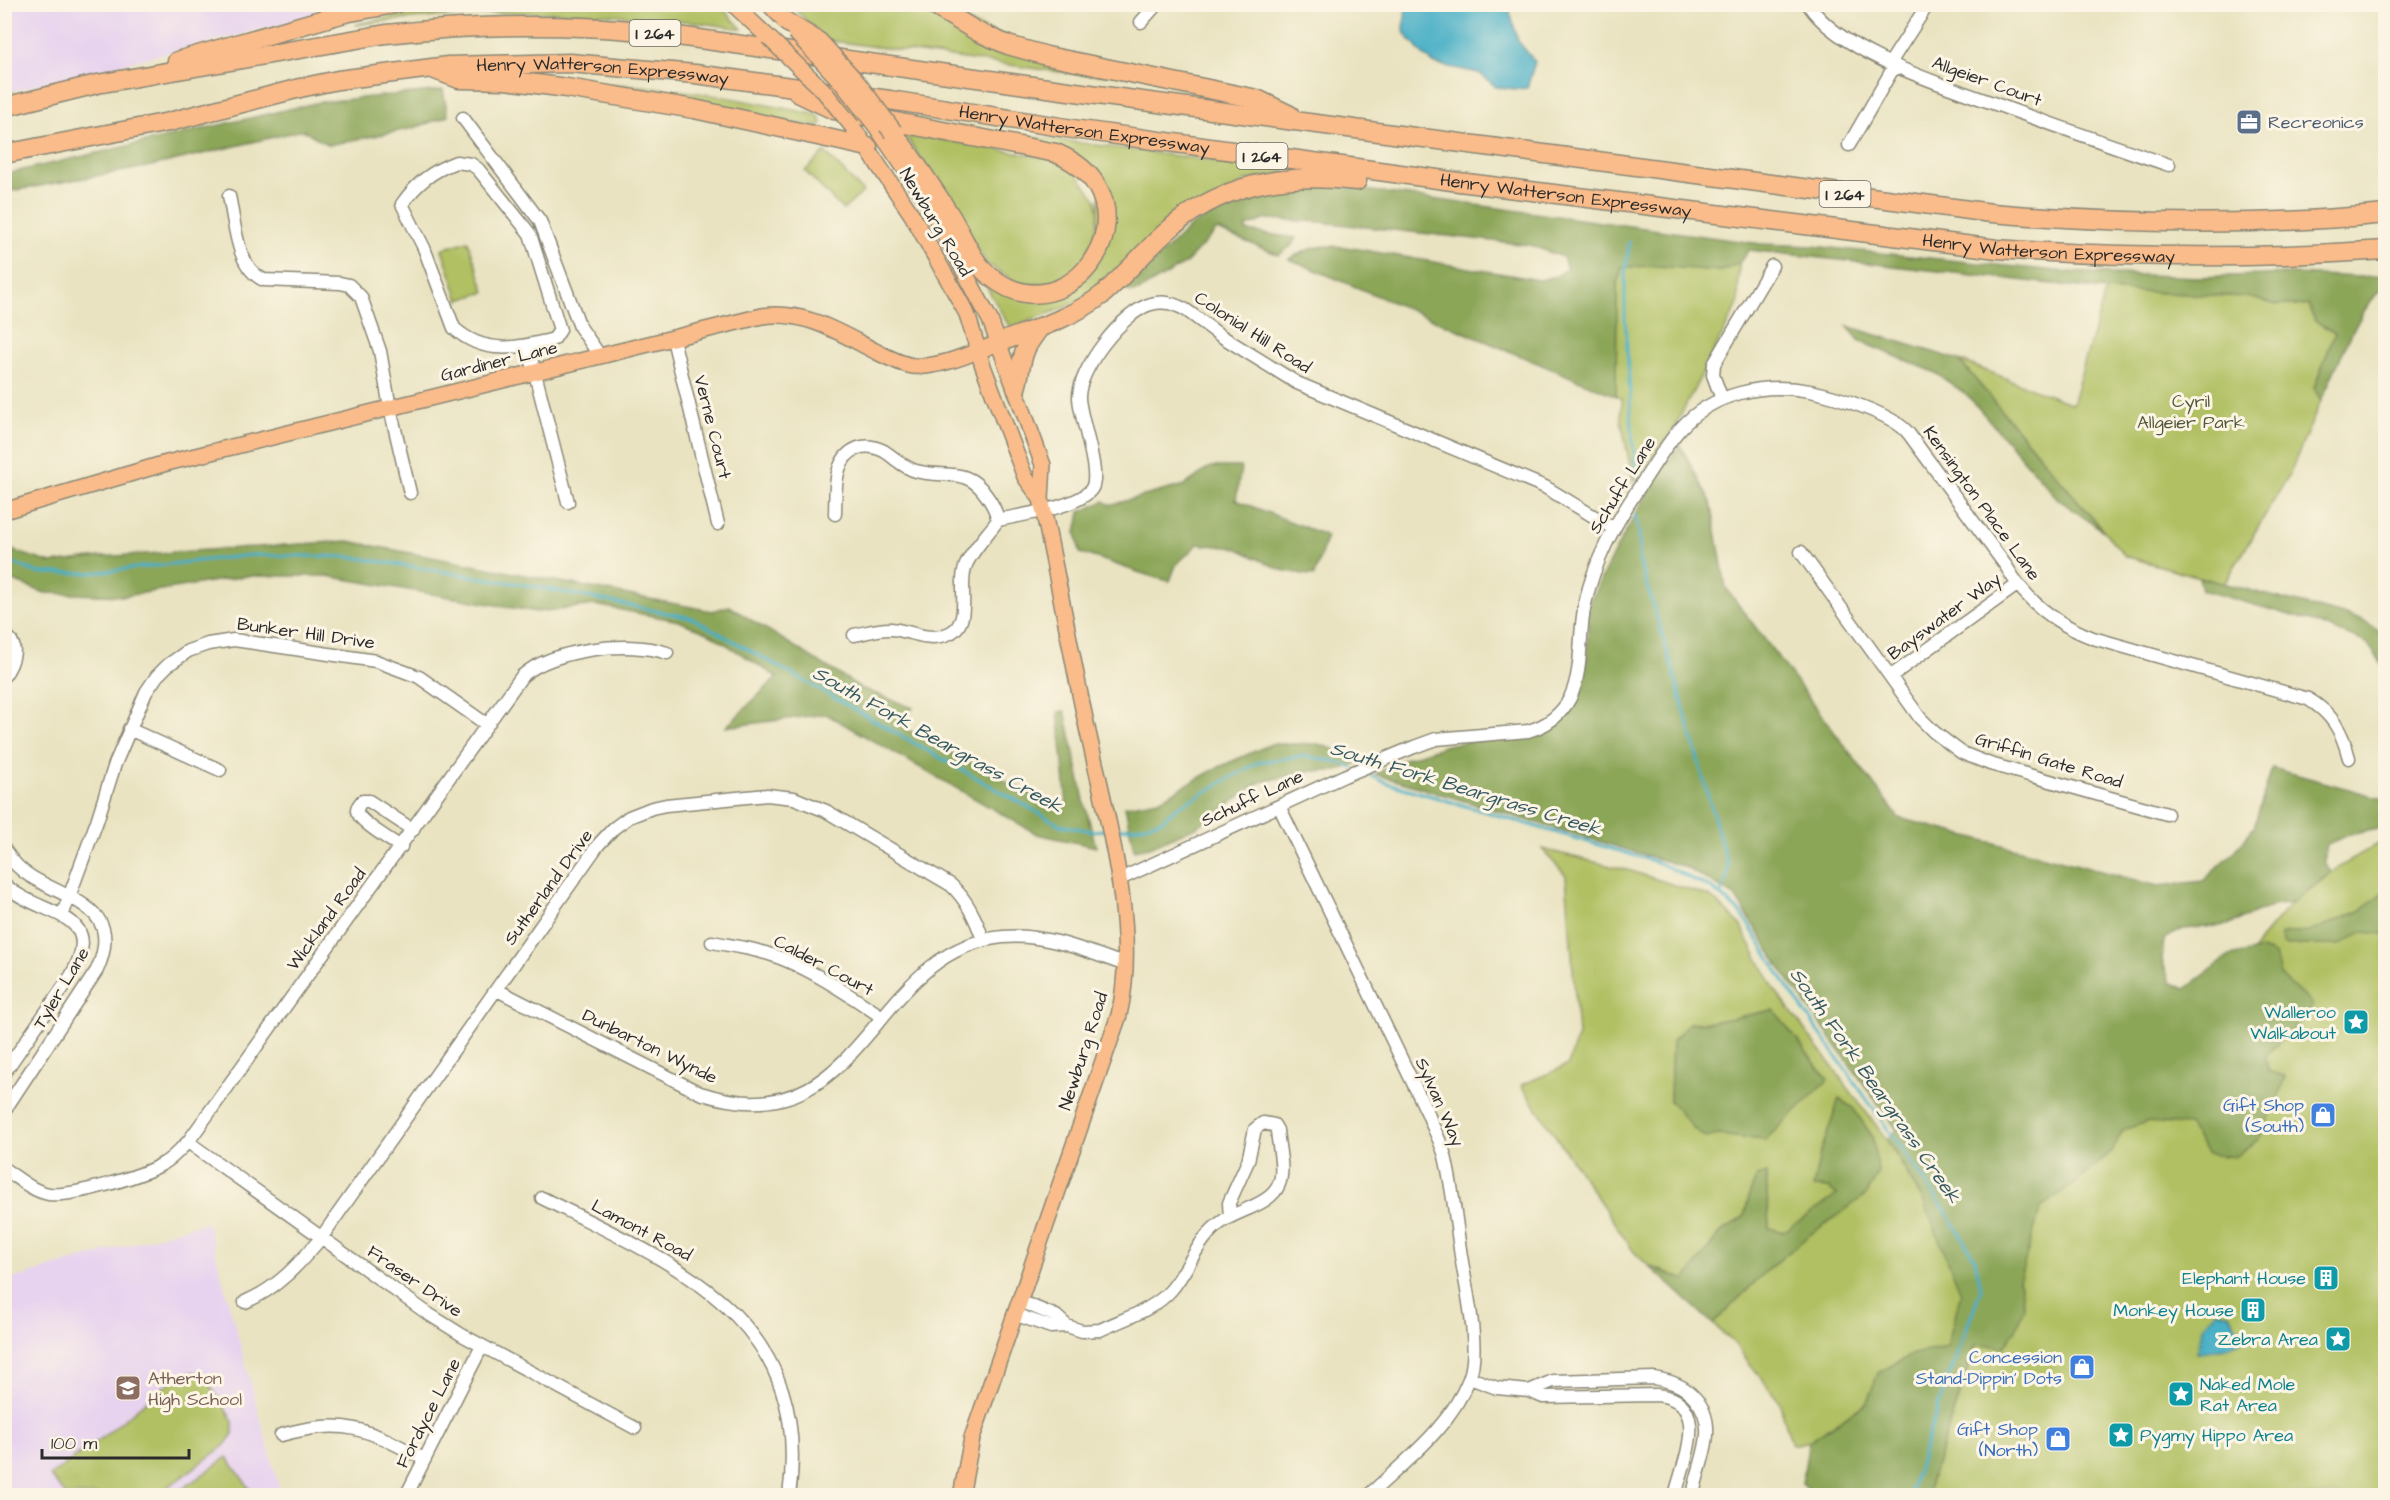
<svg xmlns="http://www.w3.org/2000/svg" width="2390" height="1500" viewBox="0 0 2390 1500" font-family="'Architects Daughter',sans-serif">
  <style>
    .built { fill: #e7d2ef }
    .green { fill: #b0c062; stroke: #6e7646; stroke-width: 1.5; fill-rule: evenodd }
    .forest { fill: #8ca658; stroke: #5c6842; stroke-width: 1.5 }
    .water { fill: #47afc6; stroke: #396d78; stroke-width: 1.5 }
    .lines { fill: none; stroke-linecap: round; stroke-linejoin: round }
    .stream { stroke: #47afc6; stroke-width: 3 }
    .minor-casing { stroke: #8a8776; stroke-width: 15 }
    .major-casing { stroke: #8a8776; stroke-width: 18 }
    .highway-casing { stroke: #8a8776; stroke-width: 21 }
    .minor { stroke: #fff; stroke-width: 12 }
    .major { stroke: #f9bc8a; stroke-width: 15 }
    .highway { stroke: #f9bc8a; stroke-width: 18 }
    .major-bridge-casing { stroke: #8a8776; stroke-width: 18; stroke-linecap: butt }
    .highway-bridge-casing { stroke: #8a8776; stroke-width: 21; stroke-linecap: butt }
    .major-bridge { stroke: #f9bc8a; stroke-width: 15 }
    .highway-bridge { stroke: #f9bc8a; stroke-width: 18 }
    .labels { text-anchor: middle; stroke-width: 6; stroke-linejoin: round; paint-order: stroke }
    .shield { fill: #fcf5e5; stroke: #6a6863; stroke-width: 1.5 }
    .shield-label { font-size: 16px; font-weight: bold; fill: #2b2b2b }
    .street-label { font-size: 18px; fill: #2b2b2b; stroke: #fcf5e5 }
    .service-label { font-size: 18px; fill: #4e5e75; stroke: #fcf5e5; text-anchor: start }
    .park-label { font-size: 18px; fill: #53583c; stroke: #fcf5e5 }
    .culture-label { font-size: 18px; fill: #0d838f; stroke: #fcf5e5; text-anchor: end }
    .shop-label { font-size: 18px; fill: #366cbe; stroke: #fcf5e5; text-anchor: end }
    .education-label { font-size: 18px; fill: #785e54; stroke: #fcf5e5; text-anchor: start }
    .water-label { font-size: 20px; font-style: italic; fill: #355961; stroke: #fcf5e5 }
  </style>
  <rect width="100%" height="100%" fill="#fcf5e5"/>
  <filter id="ink" filterUnits="userSpaceOnUse"><feTurbulence type="fractalNoise" baseFrequency=".0167" numOctaves="2"/><feDisplacementMap in="SourceGraphic" scale="12" xChannelSelector="R" yChannelSelector="G"/><feConvolveMatrix kernelMatrix="1 2 1 2 8 2 1 2 1" color-interpolation-filters="sRGB"/></filter>
  <filter id="wash" filterUnits="userSpaceOnUse"><feTurbulence type="fractalNoise" baseFrequency=".008" numOctaves="4" result="noise"/><feDisplacementMap in="SourceGraphic" scale="24" xChannelSelector="R" yChannelSelector="G"/><feGaussianBlur stdDeviation="1.35" result="paint"/><feColorMatrix in="noise" values="0 0 0 0 0 0 0 0 0 0 0 0 0 0 0 0 0 1.4 0 .05"/><feComposite in="paint" operator="in"/></filter>
  <g filter="url(#wash)">
    <rect width="100%" height="100%" fill="#e9e3c1"/>
    <path class="built" d="M5,4L360,5L5,93Z
      M207,1222L281,1495L5,1496V1281Z"/>
    <path class="green" d="M719,5L742,29C613,8 485,8 356,25V24L434,8L478,5Z
      M791,5H923L1106,75L1060,72L825,40Z
      M611,84C680,87 749,101 818,115L822,123L818,127L592,85Z
      M904,133L1048,158L1075,171L1097,201L1099,226L1080,268L1051,284H1019L987,264Z
      M1005,135L1038,137L1286,171V173L1247,180L1092,292L1066,307L1016,326H1009L981,277L1003,291L1090,275L1102,184Z
      M825,152L863,192L843,210L805,171Z
      M468,241L485,292L459,300L442,249Z
      M1739,263L1738,304L1672,432L1633,481L1621,420L1622,399L1616,396L1617,284L1622,267L1657,266L1721,271Z
      M2106,290L2249,297L2277,305H2309L2314,320L2335,333L2314,388L2321,401L2289,475L2224,584L2125,556L1959,360L2072,404Z
      M2385,840V1495L1926,1496L2043,1139L2235,982L2259,941L2288,907L2341,865Z
      M1542,849L1631,871L1711,897L1739,923L1775,990L1887,1140L1923,1200L1962,1293L1947,1347L1911,1355L1878,1373L1867,1403L1809,1441L1792,1445L1779,1401L1734,1343L1713,1324L1765,1272L1808,1236L1867,1194L1878,1173L1872,1136L1853,1108L1839,1100L1820,1155L1814,1186L1829,1188L1838,1195L1812,1215L1784,1232L1769,1228L1766,1175L1757,1176L1750,1193L1744,1217L1721,1232L1685,1280L1649,1266L1634,1252L1521,1085L1568,1065L1578,1035L1566,876ZM1774,1010L1765,1140L1718,1135L1670,1101L1672,1042L1689,1023L1712,1022Z
      M195,1372L208,1382L233,1421V1434L224,1446L157,1495H66L50,1476L56,1471L103,1437L162,1388L182,1374Z
      M227,1457L254,1495H174Z"/>
    <path class="forest" d="M443,90L448,116L414,128L329,145L303,130L147,167L5,192V174L320,102Z
      M1322,184L1761,244L1812,246L2066,272L2197,277L2295,274L2360,277L2386,275L2385,287C2360,303 2335,372 2321,401L2314,388L2335,333L2314,320L2309,305H2277L2249,297L2106,290L1749,250L1739,263L1721,271L1657,266L1622,267L1617,284L1616,396L1289,259C1313,246 1318,245 1346,247L1539,280L1557,276L1567,269L1563,257L1530,245L1320,222L1267,219L1246,227V231L1296,238L1291,246L1279,255L1217,230L1186,263L1139,291L1131,292L1125,290L1189,227L1241,198L1290,186Z
      M1847,326L1959,360L2103,531L2058,499L1967,395L1934,372L1861,342Z
      M1680,445L1711,502L1726,588L1899,818L2158,886L2203,881L2236,850L2254,827L2272,768L2385,799L2386,823L2378,829L2349,835L2327,844L2324,862L2331,872L2293,903L2272,906L2228,925L2183,929L2164,939L2162,960L2170,982L2185,989L2230,956L2262,949L2275,954L2280,975L2313,1005L2304,1018L2269,1052L2266,1057L2268,1071L2285,1076L2279,1096L2259,1139L2236,1157L2208,1154L2188,1125L2146,1122L2123,1130L2112,1151L2080,1180L2041,1207L2019,1281L2024,1307L2016,1329L2004,1347L1975,1345L1926,1495H1827L1810,1491L1802,1483L1809,1441L1867,1403L1878,1373L1911,1355L1947,1347L1961,1293L1923,1200L1887,1140L1897,1130L1785,975L1735,896L1685,867L1375,774L1405,759L1447,745L1483,739L1529,738L1558,726L1575,704L1587,655L1589,603L1614,553L1653,483Z
      M1210,467H1241L1236,500L1327,536L1314,576L1281,570L1236,548L1198,544L1176,565L1170,581C1139,575 1111,561 1080,553L1076,533L1080,512L1104,501L1110,505L1185,485Z
      M348,541L712,611L729,606L861,688L913,708L903,717L908,730L1059,809L1067,805L1058,712L1065,711L1085,805L1096,847L1037,834L826,714L726,727L777,677L712,635L679,621L595,605L537,612L327,576H247L125,596L45,593L5,578V548L51,563L100,557Z
      M2199,577L2363,620L2385,636V668L2367,643L2317,623L2202,590Z
      M1271,744H1318L1366,760L1337,771H1312L1260,782L1198,826L1150,847L1134,850L1125,806L1159,800L1217,768Z
      M2385,890V934L2362,932L2339,945H2284L2280,934L2309,932L2360,911Z
      M1774,1010L1828,1080L1765,1140L1718,1135L1706,1138L1694,1129L1670,1101L1672,1042L1689,1023L1712,1022Z
      M1839,1099L1853,1108L1872,1136L1878,1173L1867,1194L1808,1236L1765,1272L1713,1324L1649,1266L1685,1280L1721,1232L1744,1217L1750,1193L1757,1176L1766,1174L1769,1228L1784,1232L1837,1195L1829,1188L1813,1187L1820,1155Z"/>
    <path class="water" d="M1406,5H1508L1518,41L1535,62L1527,88L1515,89L1496,87L1479,73L1435,64L1422,54L1406,35L1404,31Z
      M2217,1311L2230,1314L2244,1340L2226,1348L2196,1353L2204,1325Z"/>
    <g class="lines">
      <path class="stream" d="M1629,242L1625,277V317L1635,475
        M1635,515L1639,532L1640,563L1673,670L1728,867L1726,881L1720,895
        M4,559L38,573H90L252,555L352,557L532,586L692,618L1060,825L1092,831L1105,830
        M1362,772L1387,783L1657,862L1713,889L1742,914L1788,988L1946,1211L1975,1259L1981,1289L1939,1404L1909,1496
        M1115,829L1137,827L1161,821L1176,808L1259,762L1303,756L1338,762L1353,768"/>
    </g>
  </g>
  <g filter="url(#ink)">
    <g class="lines">
      <g class="minor-casing">
        <path id="minor" d="M1808,4C1843,57 1951,87 2009,109C2062,128 2115,147 2169,165
          M1141,22L1157,4
          M1890,63L1928,4
          M463,118L540,221L580,327L600,356
          M1849,145L1895,65
          M456,162L471,164L478,169L530,234L560,330L554,339C519,348 484,356 454,328L424,248L402,204C417,183 432,171 456,162Z
          M229,196C235,222 236,268 264,280L340,283L349,285L361,297L380,351L390,408L410,493
          M673,339L718,524
          M528,346L568,502
          M1722,399L1713,375L1714,364L1772,266
          M835,514C836,492 832,458 858,448C866,445 876,447 884,451C895,458 904,468 916,471C944,479 967,466 986,495C992,503 996,510 998,520
          M1801,552L1920,718L1934,732L1962,753L1990,764L2167,814
          M4,634C20,644 14,662 4,676
          M854,635C866,633 879,628 891,629C907,630 925,640 941,636C977,629 956,588 966,565C973,549 988,534 998,520C1020,515 1081,507 1092,488C1101,472 1080,419 1079,398C1078,369 1124,311 1151,304C1164,300 1175,304 1186,310L1221,336L1297,383L1545,487L1613,528
          M1891,676L2017,585
          M129,729L220,770
          M1279,806L1428,1114C1433,1128 1441,1142 1445,1156C1453,1189 1456,1223 1461,1256C1466,1288 1481,1350 1469,1379C1449,1429 1406,1460 1368,1496
          M401,847C392,841 356,820 357,810C357,806 360,804 362,801H369L413,830
          M4,849C11,860 18,869 30,876C69,901 125,907 97,970L4,1111
          M1118,880L1344,776L1414,747L1436,739L1528,731C1546,726 1561,715 1570,698C1584,668 1578,635 1585,604C1594,561 1615,524 1638,489C1652,469 1664,447 1680,429C1712,393 1764,382 1810,391C1835,396 1894,414 1909,434L2006,566C2025,600 2056,624 2093,638L2308,699C2332,713 2342,731 2349,758
          M4,884C39,918 109,909 71,976L4,1073
          M62,916L97,821L115,764L146,692L157,676L168,665L188,651L208,644L234,640L376,661L419,677L486,724
          M712,942C727,945 743,947 758,951C800,961 847,993 882,1017
          M497,990L700,1093C866,1147 868,950 1003,937C1046,933 1086,951 1126,965
          M188,1142L427,1313L462,1335L635,1428
          M4,1169C18,1178 32,1191 49,1194C72,1197 143,1176 164,1163C173,1158 180,1149 188,1142L522,676C553,649 629,640 667,653
          M542,1198C674,1264 814,1317 789,1496
          M1019,1301L1056,1316L1067,1326
          M245,1302C278,1288 299,1264 321,1238L598,845L614,828L629,817L652,808L666,805L767,795L794,798L826,811L951,885C967,900 976,918 983,940
          M1014,1314L1051,1327L1067,1326L1082,1331L1100,1330C1123,1319 1154,1310 1171,1290C1190,1268 1197,1238 1223,1221C1239,1210 1272,1204 1279,1184C1285,1169 1278,1146 1277,1130L1274,1125L1263,1123L1255,1129L1248,1161L1229,1203L1230,1217
          M1470,1378L1497,1388L1529,1391L1543,1397L1657,1395C1714,1401 1682,1464 1675,1496
          M1529,1391L1553,1381L1654,1378C1670,1381 1684,1385 1695,1398C1721,1428 1698,1462 1693,1496
          M281,1435C346,1417 367,1429 424,1459
          M406,1496L482,1346"/>
      </g>
      <g class="major-casing">
        <path id="major" d="M733,4L768,37
          M769,4L785,21
          M875,125L927,201L990,320L1043,465L1041,499C1057,573 1070,648 1086,723C1105,812 1140,925 1119,1015L972,1438L961,1496
          M852,126L912,215L967,314L983,366L1025,477L1041,499
          M4,511L163,464L762,316C805,310 838,332 875,351C887,357 900,364 913,366C938,369 975,352 998,343"/>
      </g>
      <g class="highway-casing">
        <g id="highway">
          <path d="M931,4L978,32L1008,45L1047,56L1257,99L1290,115"/>
          <path d="M177,61L345,13L395,4"/>
          <path d="M435,70L459,79L505,80L567,88L694,109L868,147"/>
          <path d="M798,93L834,110L1056,153C1166,200 1071,343 990,276C971,261 963,235 950,215C932,186 913,159 893,132"/>
          <path d="M4,107L97,84L386,34C470,25 557,23 642,31L1097,95L1992,213C2123,224 2255,227 2386,214"/>
          <path id="s1" d="M4,154L169,122L300,88L338,80L448,66L570,63L695,74L890,100L1073,129L1459,182L1997,249C2127,258 2255,259 2386,250"/>
          <path d="M998,343C1032,330 1072,318 1102,295C1124,276 1143,253 1164,234C1219,183 1285,172 1357,181"/>
          <path d="M1016,388C1020,376 1020,363 1025,351C1028,342 1035,335 1040,327"/>
        </g>
      </g>
      <use href="#minor" class="minor"/>
      <use href="#major" class="major"/>
      <use href="#highway" class="highway"/>
      <g class="major-bridge-casing">
        <path id="major-bridge" d="M795,32L842,83L875,125
          M768,37L823,90L852,126"/>
      </g>
      <g class="highway-bridge-casing">
        <path id="highway-bridge" d="M785,21L819,42L857,84L893,132"/>
      </g>
      <use href="#major-bridge" class="major-bridge"/>
      <use href="#highway-bridge" class="highway-bridge"/>
    </g>
  </g>
  <defs>
    <g id="office-square" transform="scale(1.35)"><rect x="-9" y="-9" width="18" height="18" rx="4" fill="#5c6f8a" stroke="#fcf5e5"/><path d="M-6-3h4V-5.5h4V-3h4V5H-6ZM-1-4.5V-3h2v-1.5ZM-6 0V1H6V0Z" fill="#fff"/></g>
    <g id="sight-square" transform="scale(1.35)"><rect x="-9" y="-9" width="18" height="18" rx="4" fill="#0f9aa8" stroke="#fcf5e5"/><path d="M0-6L1.8-2.2L6-1.7L2.9 1.2L3.7 5.4L0 3.3L-3.7 5.4L-2.9 1.2L-6-1.7L-1.8-2.2Z" fill="#fff"/></g>
    <g id="shop-square" transform="scale(1.35)"><rect x="-9" y="-9" width="18" height="18" rx="4" fill="#3f7fe0" stroke="#fcf5e5"/><path d="M-5-2.5h2.3a2.7 3.5 0 0 1 5.4 0H5L5.5 6h-11ZM-1.5-2.5h3a1.5 2.3 0 0 0-3 0Z" fill="#fff"/></g>
    <g id="building-square" transform="scale(1.35)"><rect x="-9" y="-9" width="18" height="18" rx="4" fill="#0f9aa8" stroke="#fcf5e5"/><path d="M-4-6H4V6H1V3H-1V6H-4ZM-2.5-4.3h1.7v1.8h-1.7ZM.8-4.3h1.7v1.8H.8ZM-2.5-1h1.7V.8h-1.7ZM.8-1h1.7V.8H.8Z" fill="#fff"/></g>
    <g id="school-square" transform="scale(1.35)"><rect x="-9" y="-9" width="18" height="18" rx="4" fill="#8d6e63" stroke="#fcf5e5"/><path d="M0-5L7-2L0 1L-7-2ZM-4 1L0 2.5L4 1V4Q0 6-4 4Z" fill="#fff"/></g>
  </defs>
  <g fill-rule="evenodd">
    <use href="#office-square" x="2249" y="122"/>
    <use href="#sight-square" x="2356" y="1022"/>
    <use href="#shop-square" x="2323" y="1115"/>
    <use href="#building-square" x="2326" y="1278"/>
    <use href="#building-square" x="2253" y="1310"/>
    <use href="#sight-square" x="2338" y="1339"/>
    <use href="#shop-square" x="2082" y="1367"/>
    <use href="#school-square" x="128" y="1388"/>
    <use href="#sight-square" x="2181" y="1394"/>
    <use href="#sight-square" x="2121" y="1435"/>
    <use href="#shop-square" x="2058" y="1439"/>
  </g>
  <g class="labels">
    <g class="shield">
      <rect x="629.5" y="20" width="51" height="26" rx="4.5"/>
      <rect x="1236.5" y="143" width="51" height="26" rx="4.5"/>
      <rect x="1819.5" y="181" width="51" height="26" rx="4.5"/>
    </g>
    <g class="shield-label">
      <text x="655" y="39">I 264</text>
      <text x="1262" y="162">I 264</text>
      <text x="1845" y="200">I 264</text>
    </g>
    <g class="street-label">
      <text dy="6" stroke="none"><textPath href="#s1" startOffset="608">Henry Watterson Expressway</textPath></text>
      <text transform="translate(1987 81) rotate(20)" y="6">Allgeier Court</text>
      <text dy="6" stroke="none"><textPath href="#s1" startOffset="1094">Henry Watterson Expressway</textPath></text>
      <text dy="6" stroke="none"><textPath href="#s1" startOffset="1580">Henry Watterson Expressway</textPath></text>
      <text transform="translate(936 222) rotate(59)" y="6">Newburg Road</text>
      <text dy="6" stroke="none"><textPath href="#s1" startOffset="2066">Henry Watterson Expressway</textPath></text>
      <text transform="translate(1253 332) rotate(33)" y="6">Colonial Hill Road</text>
      <text transform="translate(499 361) rotate(-14)" y="6">Gardiner Lane</text>
      <text transform="translate(713 427) rotate(76)" y="6">Verne Court</text>
      <text transform="translate(1622 485) rotate(-58)" y="6">Schuff Lane</text>
      <text transform="translate(1982 503) rotate(54)" y="6">Kensington Place Lane</text>
      <text transform="translate(1944 616) rotate(-36)" y="6">Bayswater Way</text>
      <text transform="translate(306 633) rotate(8)" y="6">Bunker Hill Drive</text>
      <text transform="translate(2049 760) rotate(17)" y="6">Griffin Gate Road</text>
      <text transform="translate(1252 798) rotate(-25)" y="6">Schuff Lane</text>
      <text transform="translate(548 887) rotate(-54)" y="6">Sutherland Drive</text>
      <text transform="translate(326 919) rotate(-54)" y="6">Wickland Road</text>
      <text transform="translate(824 965) rotate(28)" y="6">Calder Court</text>
      <text transform="translate(61 988) rotate(-59)" y="6">Tyler Lane</text>
      <text transform="translate(650 1046) rotate(26)" y="6">Dunbarton Wynde</text>
      <text transform="translate(1083 1051) rotate(-72)" y="6">Newburg Road</text>
      <text transform="translate(1440 1102) rotate(66)" y="6">Sylvan Way</text>
      <text transform="translate(642 1230) rotate(28)" y="6">Lamont Road</text>
      <text transform="translate(415 1281) rotate(35)" y="6">Fraser Drive</text>
      <text transform="translate(428 1413) rotate(-63)" y="6">Fordyce Lane</text>
    </g>
    <g class="service-label">
      <text x="2268" y="128">Recreonics</text>
    </g>
    <g class="park-label">
      <text x="2191" y="407">Cyril<tspan x="2191" dy="21">Allgeier Park</tspan></text>
    </g>
    <g class="culture-label">
      <text x="2336" y="1018">Walleroo<tspan x="2336" dy="21">Walkabout</tspan></text>
      <text x="2306" y="1284">Elephant House</text>
      <text x="2234" y="1316">Monkey House</text>
      <text x="2318" y="1345">Zebra Area</text>
      <text x="2200" y="1390" text-anchor="start">Naked Mole<tspan x="2200" dy="21">Rat Area</tspan></text>
      <text x="2140" y="1441" text-anchor="start">Pygmy Hippo Area</text>
    </g>
    <g class="shop-label">
      <text x="2304" y="1111">Gift Shop<tspan x="2304" dy="21">(South)</tspan></text>
      <text x="2062" y="1363">Concession<tspan x="2062" dy="21">Stand-Dippin' Dots</tspan></text>
      <text x="2038" y="1435">Gift Shop<tspan x="2038" dy="21">(North)</tspan></text>
    </g>
    <g class="education-label">
      <text x="148" y="1384">Atherton<tspan x="148" dy="21">High School</tspan></text>
    </g>
    <g class="water-label">
      <text transform="translate(938 739) rotate(29)" y="7">South Fork Beargrass Creek</text>
      <text transform="translate(1466 788) rotate(17)" y="7">South Fork Beargrass Creek</text>
      <text transform="translate(1876 1085) rotate(55)" y="7">South Fork Beargrass Creek</text>
    </g>
  </g>
  <rect width="2390" height="1500" fill="none" stroke="#fcf5e5" stroke-width="24"/>
  <path d="M42 1449v9h147v-9" fill="none" stroke="#2b2b2b" stroke-width="3"/>
  <text x="51" y="1449" font-size="18" fill="#2b2b2b" stroke="#fcf5e5" stroke-width="4.5" paint-order="stroke">100 m</text>
</svg>
